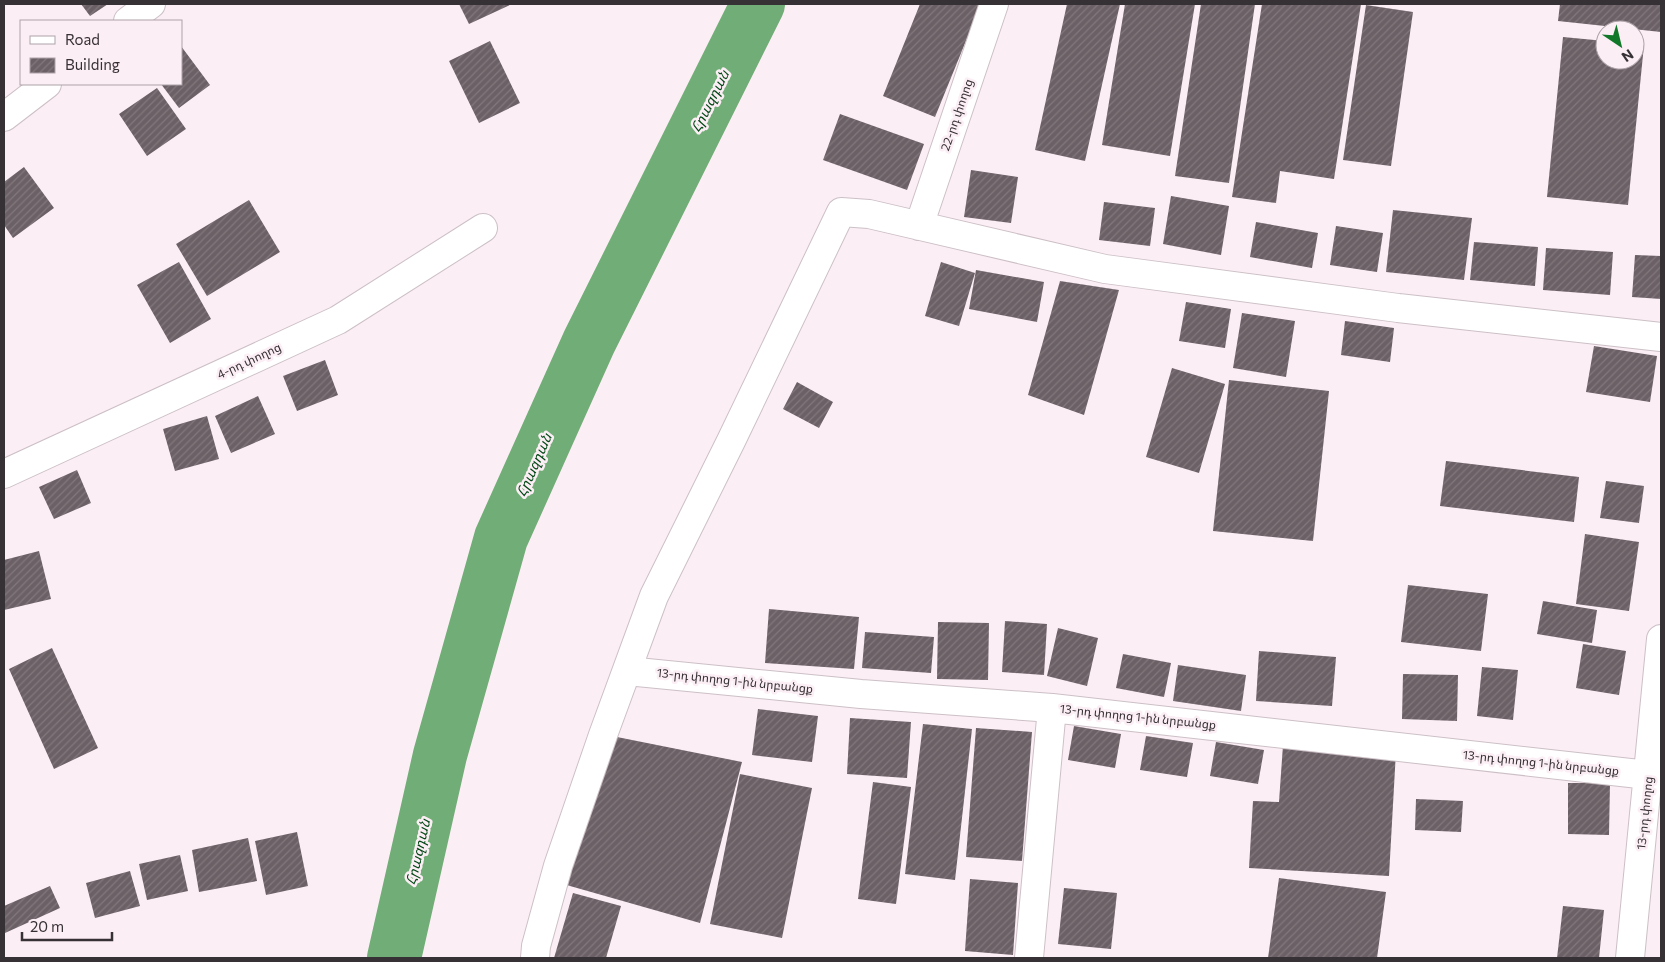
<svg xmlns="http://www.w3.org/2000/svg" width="1665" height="962" viewBox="0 0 1665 962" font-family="Commissioner,'Noto Sans Armenian',sans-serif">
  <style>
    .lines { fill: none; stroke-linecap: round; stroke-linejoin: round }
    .river { stroke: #71ad76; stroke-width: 54 }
    .building { fill: url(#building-hatch) }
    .minor-casing { stroke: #ccc0c6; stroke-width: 30 }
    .minor { stroke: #fff; stroke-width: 28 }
    .labels { text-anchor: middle; stroke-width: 5; stroke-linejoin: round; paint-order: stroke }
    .street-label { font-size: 12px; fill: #363134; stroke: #fceef5 }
    .water-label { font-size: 14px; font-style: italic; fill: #014814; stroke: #fceef5 }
  </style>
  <defs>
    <pattern id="building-hatch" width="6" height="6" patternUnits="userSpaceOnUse" patternTransform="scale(1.25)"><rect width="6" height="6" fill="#6b6065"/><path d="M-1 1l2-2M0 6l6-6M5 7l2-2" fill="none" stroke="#81787c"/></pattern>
  </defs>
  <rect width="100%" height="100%" fill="#fceef5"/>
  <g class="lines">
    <path class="river" d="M394,958L440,755L501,538L589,342L758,4"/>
  </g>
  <path class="building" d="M81,4H108L90,16Z
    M459,4H512L469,24Z
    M920,4H981L935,117L883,96Z
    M1067,4H1120L1085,161L1035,150Z
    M1125,4H1195L1170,156L1102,145Z
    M1201,4H1255L1229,183L1175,176Z
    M1262,4H1361L1334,179L1280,171L1276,203L1232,197Z
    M1560,4H1661V32L1558,21Z
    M1366,5L1413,12L1391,166L1343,160Z
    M1563,37L1605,41V60H1635V44L1644,45L1628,205L1547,197Z
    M490,41L520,103L479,123L449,61Z
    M181,46L210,85L179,108L161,84H181Z
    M157,88L186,129L147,156L119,114Z
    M840,114L924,144L907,190L823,160Z
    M24,167L54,208L13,238L4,225V182Z
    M971,170L1018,177L1011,223L964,217Z
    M1171,196L1229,206L1221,255L1163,244Z
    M249,200L280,252L207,296L176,244Z
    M1104,202L1155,208L1150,246L1099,240Z
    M1393,210L1472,218L1464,280L1386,272Z
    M1256,222L1318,233L1312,268L1250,257Z
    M1336,226L1383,233L1377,272L1330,265Z
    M1474,242L1538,247L1535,286L1470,280Z
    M1546,248L1613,252L1610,295L1543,290Z
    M1635,255L1661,256V299L1632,297Z
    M179,262L211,319L170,343L137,285Z
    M941,262L975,273L959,326L925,316Z
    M976,270L1044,282L1037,322L969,309Z
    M1060,281L1119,290L1084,415L1028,395Z
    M1186,302L1231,309L1225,348L1179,341Z
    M1242,313L1295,321L1286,377L1233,368Z
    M1345,321L1394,328L1390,362L1341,355Z
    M1594,346L1657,356L1650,402L1586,392Z
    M325,360L338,395L297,411L283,376Z
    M1172,368L1225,384L1199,473L1146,457Z
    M1229,380L1329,391L1313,541L1213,531Z
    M797,382L833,402L819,428L783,409Z
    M258,396L275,434L231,453L215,416Z
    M207,416L219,459L175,471L163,429Z
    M1446,461L1579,477L1574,522L1440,506Z
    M77,470L91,503L54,519L39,487Z
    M1606,481L1644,486L1639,523L1600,518Z
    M1585,534L1639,542L1629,611L1576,604Z
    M39,551L51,599L4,610V560Z
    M1408,585L1488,594L1481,651L1401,642Z
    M1543,601L1597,610L1592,643L1537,634Z
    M769,609L859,617L854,669L765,663Z
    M1005,621L1047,624L1044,675L1002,672Z
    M938,622L989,623L988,680L937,679Z
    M1058,628L1098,638L1087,686L1047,676Z
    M865,632L934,637L931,673L862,668Z
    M1583,644L1626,651L1619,695L1576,688Z
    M52,648L98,748L54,769L9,669Z
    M1259,651L1336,657L1332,706L1256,701Z
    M1123,654L1171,663L1164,697L1116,688Z
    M1178,665L1246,675L1241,711L1173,701Z
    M1482,667L1518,670L1513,720L1477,716Z
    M1403,674L1458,675L1457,721L1402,719Z
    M758,709L818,716L812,762L752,755Z
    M850,718L911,722L907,778L847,774Z
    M923,724L972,729L955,880L905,874Z
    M1074,726L1121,734L1115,768L1068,760Z
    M976,728L1032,732L1022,861L966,857Z
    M1146,736L1193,743L1187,777L1140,770Z
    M617,737L742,762L700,923L563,884Z
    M1216,742L1264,750L1258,784L1210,776Z
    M1283,745L1396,751L1389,876L1249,868L1253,801L1279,802Z
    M740,774L812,788L782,938L710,924Z
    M873,782L911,787L896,904L858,899Z
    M1568,783H1610L1609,835L1568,834Z
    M1416,799L1463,801L1461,832L1415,830Z
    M297,832L308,886L266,895L255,841Z
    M248,838L257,881L199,892L192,850Z
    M180,855L188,891L147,900L139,864Z
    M130,871L140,906L95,918L86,883Z
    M1279,878L1386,892L1377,958H1268Z
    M970,879L1018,883L1013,955L965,951Z
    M50,886L60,908L5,933L4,906Z
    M1064,888L1117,893L1111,949L1058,944Z
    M573,893L621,906L606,958H554Z
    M1563,906L1604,910L1599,958H1557Z"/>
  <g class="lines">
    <g class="minor-casing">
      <path id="minor" d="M128,21L151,4
        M4,117L47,84
        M919,226L994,4
        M4,474L338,320L483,228
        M627,671L861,694L1052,708L1648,775
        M535,958L536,946L558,866L603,735L654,596L731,441L841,212L869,214L1105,269L1398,308L1661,337
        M1029,958L1052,708
        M1630,958L1661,639"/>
    </g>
    <use href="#minor" class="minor"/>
  </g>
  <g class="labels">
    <g class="street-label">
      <text transform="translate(957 115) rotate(-71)" y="4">22-րդ փողոց</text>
      <text transform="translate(249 361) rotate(-25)" y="4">4-րդ փողոց</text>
      <text transform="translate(735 681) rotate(6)" y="4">13-րդ փողոց 1-ին նրբանցք</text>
      <text transform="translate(1138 717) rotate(6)" y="4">13-րդ փողոց 1-ին նրբանցք</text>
      <text transform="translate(1541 763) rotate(6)" y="4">13-րդ փողոց 1-ին նրբանցք</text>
      <text transform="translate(1645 813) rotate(-84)" y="4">13-րդ փողոց</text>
    </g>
    <g class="water-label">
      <text transform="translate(710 101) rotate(-63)" y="5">Հրազդան</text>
      <text transform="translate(534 465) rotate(-66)" y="5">Հրազդան</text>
      <text transform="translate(418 852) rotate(-77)" y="5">Հրազդան</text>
    </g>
  </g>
  <rect width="1665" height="962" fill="none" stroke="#363134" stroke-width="10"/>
  <rect x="20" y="20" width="162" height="65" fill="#fceef5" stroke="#ada2a8"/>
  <rect x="30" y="36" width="25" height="8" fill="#ffffff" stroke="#ada2a8"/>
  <text x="65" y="45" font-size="15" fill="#363134">Road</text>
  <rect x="30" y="58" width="25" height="15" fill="url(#building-hatch)" stroke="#ada2a8"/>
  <text x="65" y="70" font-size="15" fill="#363134">Building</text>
  <g transform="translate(1620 45) rotate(145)"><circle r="24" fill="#fceef5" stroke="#ada2a8"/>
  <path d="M0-4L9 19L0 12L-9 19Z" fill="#11782a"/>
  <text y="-8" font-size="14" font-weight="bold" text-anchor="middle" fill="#363134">N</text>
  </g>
  <path d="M22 932v8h90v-8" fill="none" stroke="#363134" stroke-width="2.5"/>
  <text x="30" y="932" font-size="15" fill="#363134" stroke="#fceef5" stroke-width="4" paint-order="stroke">20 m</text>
</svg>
